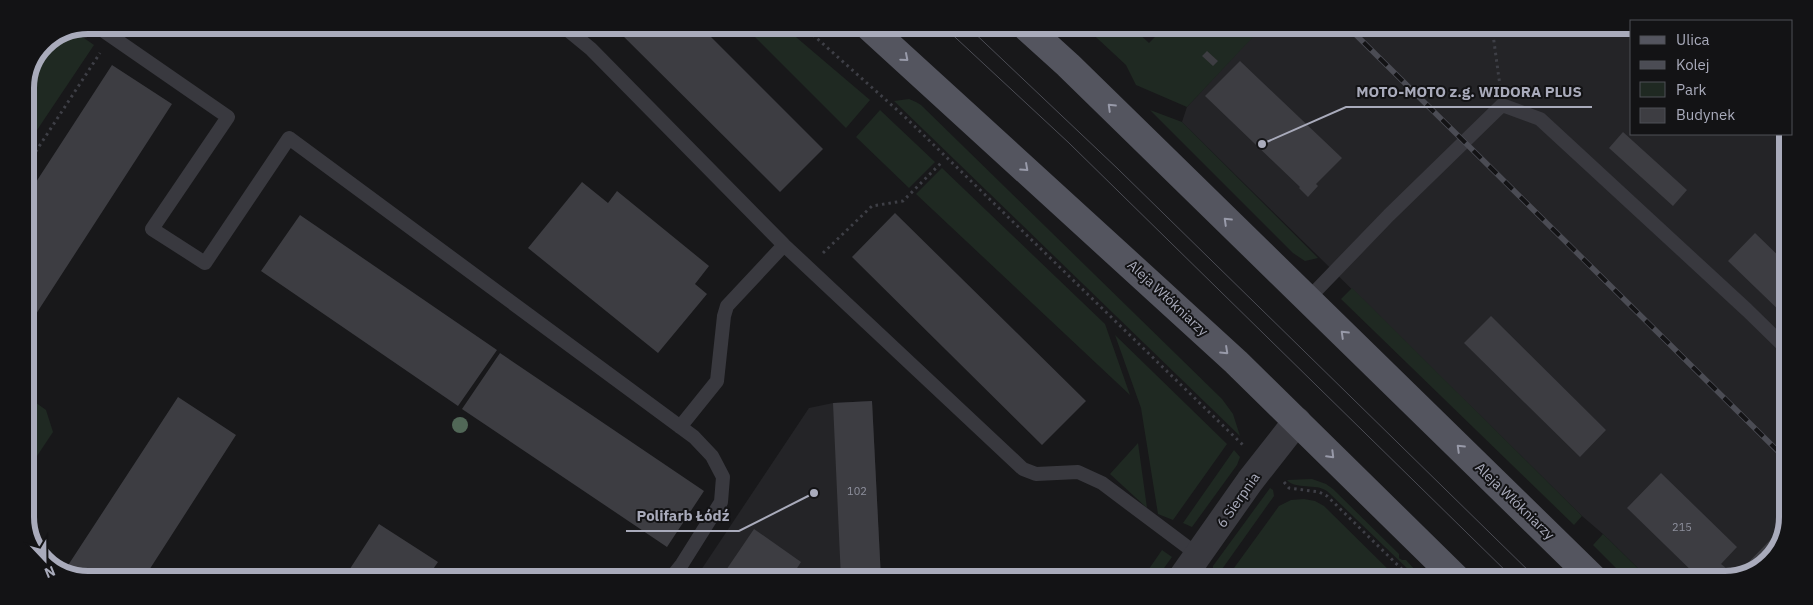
<svg xmlns="http://www.w3.org/2000/svg" width="1813" height="605" viewBox="0 0 1813 605" font-family="'IBM Plex Sans',sans-serif">
  <style>
    .built { fill: #242427 }
    .green { fill: #1f2922 }
    .building { fill: #3d3d42 }
    .lines { fill: none; stroke-linecap: round; stroke-linejoin: round }
    .path { stroke: #3e3f46; stroke-width: 3; stroke-dasharray: 2.5 4; stroke-linecap: butt }
    .service { stroke: #39393f; stroke-width: 14 }
    .tertiary { stroke: #39393f; stroke-width: 28 }
    .primary { stroke: #54555f; stroke-width: 28 }
    .tram { stroke: #4b4c54; stroke-width: 1 }
    .rail-casing { stroke: #4b4c54; stroke-width: 5.5 }
    .rail { stroke: #131315; stroke-width: 4; stroke-dasharray: 11; stroke-linecap: butt }
    .tree { fill: #516757 }
    .oneway { stroke: #989aa9 }
    .labels { text-anchor: middle; stroke-width: 4; stroke-linejoin: round; paint-order: stroke }
    .number-label { font-size: 11px; fill: #8e909d }
    .street-label { font-size: 14px; fill: #a9abbb; stroke: #131315 }
    .rim { fill: none; stroke: #a9abbb; stroke-width: 6 }
    .leader { fill: none; stroke: #a9abbb; stroke-width: 2 }
    .callout-dot { fill: #a9abbb; stroke: #131315; stroke-width: 2 }
    .callout-label { font-size: 15px; text-anchor: middle; font-weight: bold; fill: #a9abbb; stroke: #131315; stroke-width: 4; stroke-linejoin: round; paint-order: stroke }
  </style>
  <rect width="100%" height="100%" fill="#18181a"/>
  <path class="built" d="M1242,27H1632V134H1788L1786,534L1764,567L1726,580H1650L1603,534L1582,516L1182,122L1187,107L1252,37Z
    M872,401L881,579H695L809,408L833,403Z"/>
  <path class="green" d="M744,26H783L870,100L846,128Z
    M1084,26H1131L1149,43L1166,26L1242,27L1253,37L1187,107L1136,85L1126,65Z
    M74,31L94,45L25,148V87L45,43Z
    M909,99L916,102L921,105L1222,399L1233,414L1240,436L894,101Z
    M880,110L935,162L909,188L856,137Z
    M1150,110L1182,122L1318,258L1305,261L1293,253Z
    M942,168L1105,324L1130,395L916,194Z
    M1352,288L1582,516L1574,525L1341,299Z
    M1115,335L1227,444L1173,520L1158,514L1141,408Z
    M25,395L46,410L53,432L25,474Z
    M1138,443L1147,508L1110,474Z
    M1234,450L1240,457L1237,465L1192,527L1183,523Z
    M1312,479L1326,484L1333,489L1399,554V558L1402,560H1406L1417,572L1414,575L1327,491C1316,483 1295,490 1287,480Z
    M1270,488L1273,490L1274,496L1215,579H1213V566Z
    M1304,499L1315,501L1324,506L1399,580L1226,579L1279,506L1291,500Z
    M1603,534L1650,580H1628L1593,545Z
    M1162,550L1172,557L1156,579H1142Z"/>
  <path class="building" d="M613,26H700L823,149L780,192Z
    M1136,26H1157L1146,37Z
    M1207,51L1218,61L1213,66L1202,56Z
    M1240,61L1342,158L1316,184L1318,186L1308,197L1299,188L1300,187L1205,96Z
    M112,65L172,104L25,331V199Z
    M1623,132L1687,190L1673,206L1609,148Z
    M582,182L608,203L617,191L709,266L695,284L707,294L658,353L528,248Z
    M895,213L1086,401L1042,445L852,257Z
    M300,215L497,350L458,406L261,271Z
    M1755,233L1787,264V318L1728,261Z
    M1491,316L1606,430L1580,457L1464,343Z
    M500,353L704,491L667,547L462,409Z
    M178,397L236,435L144,578H71L63,573Z
    M872,401L881,579H841L833,403Z
    M1661,473L1737,547L1721,564L1731,572L1734,569L1738,573L1774,536L1780,542L1764,567L1726,580H1701L1627,508Z
    M379,524L438,562L427,578H344Z
    M754,529L801,562L790,579H720Z"/>
  <g class="lines">
    <path class="path" d="M803,26L905,117L1244,446
      M1492,27L1500,86
      M25,168L100,53
      M823,253L872,206L903,201L941,163
      M1284,482L1289,488L1319,492L1327,496L1413,580"/>
    <path class="service" d="M95,25L228,117L152,229L205,263L289,138L694,437L712,456L723,477L721,502L682,564L670,579
      M563,26L591,49L784,245L1023,469L1036,474L1078,472L1102,483L1198,555
      M1308,299L1389,215L1502,105L1540,119L1747,310L1787,349
      M680,427L717,381L724,316L727,306L784,245"/>
    <path class="tertiary" d="M1181,579L1250,481L1297,421"/>
    <path class="primary" d="M868,26L1236,362L1458,580
      M1025,26L1068,65L1595,580"/>
    <path class="tram" d="M943,26L1069,143L1515,580
      M967,26L1118,169L1538,580"/>
    <g class="rail-casing">
      <path id="rail" d="M1348,27L1786,459"/>
    </g>
    <use href="#rail" class="rail"/>
  </g>
  <circle class="tree" cx="460" cy="425" r="8"/>
  <defs><path id="oneway-chevron" d="M-2-3.5L2.5 0L-2 3.5" fill="none" stroke-width="1.6" stroke-linecap="round" stroke-linejoin="round" transform="scale(1.25)"/></defs>
  <g class="oneway">
    <use href="#oneway-chevron" transform="translate(905 58) rotate(41)"/>
    <use href="#oneway-chevron" transform="translate(1111 107) rotate(-136)"/>
    <use href="#oneway-chevron" transform="translate(1025 168) rotate(42)"/>
    <use href="#oneway-chevron" transform="translate(1227 221) rotate(-136)"/>
    <use href="#oneway-chevron" transform="translate(1344 334) rotate(-136)"/>
    <use href="#oneway-chevron" transform="translate(1225 351) rotate(43)"/>
    <use href="#oneway-chevron" transform="translate(1460 448) rotate(-136)"/>
    <use href="#oneway-chevron" transform="translate(1331 455) rotate(45)"/>
  </g>
  <g class="labels">
    <g class="number-label">
      <text x="857" y="495">102</text>
      <text x="1682" y="531">215</text>
    </g>
    <g class="street-label">
      <text transform="translate(1168 298) rotate(43)" y="5">Aleja Włókniarzy</text>
      <text transform="translate(1238 500) rotate(-55)" y="5">6 Sierpnia</text>
      <text transform="translate(1515 501) rotate(44)" y="5">Aleja Włókniarzy</text>
    </g>
  </g>
  <path d="M0 0H1813V605H0ZM88 34H1725A54 54 0 0 1 1779 88V517A54 54 0 0 1 1725 571H88A54 54 0 0 1 34 517V88A54 54 0 0 1 88 34Z" fill="#131315" fill-rule="evenodd"/>
  <path class="rim" d="M88 34H1725A54 54 0 0 1 1779 88V517A54 54 0 0 1 1725 571H88A54 54 0 0 1 34 517V88A54 54 0 0 1 88 34Z"/>
  <path class="leader" d="M1262 144L1346 107H1592M814 493L739 531H626"/>
  <g class="callout-dot">
    <circle cx="1262" cy="144" r="5"/>
    <circle cx="814" cy="493" r="5"/>
  </g>
  <g class="callout-label">
    <text x="1469" y="97">MOTO-MOTO z.g. WIDORA PLUS</text>
    <text x="683" y="521">Polifarb Łódź</text>
  </g>
  <rect x="1630" y="20" width="162" height="115" fill="#131315" stroke="#4f5057"/>
  <rect x="1640" y="36" width="25" height="8" fill="#54555f" stroke="#4f5057"/>
  <text x="1676" y="45" font-size="15" fill="#a9abbb">Ulica</text>
  <rect x="1640" y="61" width="25" height="8" fill="#4b4c54" stroke="#4f5057"/>
  <text x="1676" y="70" font-size="15" fill="#a9abbb">Kolej</text>
  <rect x="1640" y="82" width="25" height="15" fill="#1f2922" stroke="#4f5057"/>
  <text x="1676" y="95" font-size="15" fill="#a9abbb">Park</text>
  <rect x="1640" y="108" width="25" height="15" fill="#3d3d42" stroke="#4f5057"/>
  <text x="1676" y="120" font-size="15" fill="#a9abbb">Budynek</text>
  <g transform="translate(45 560) rotate(158)" stroke="#131315" stroke-width="4" paint-order="stroke">
  <path d="M0-4L9 19L0 12L-9 19Z" fill="#a9abbb"/>
  <text y="-8" font-size="14" font-weight="bold" text-anchor="middle" fill="#a9abbb">N</text>
  </g>
</svg>
